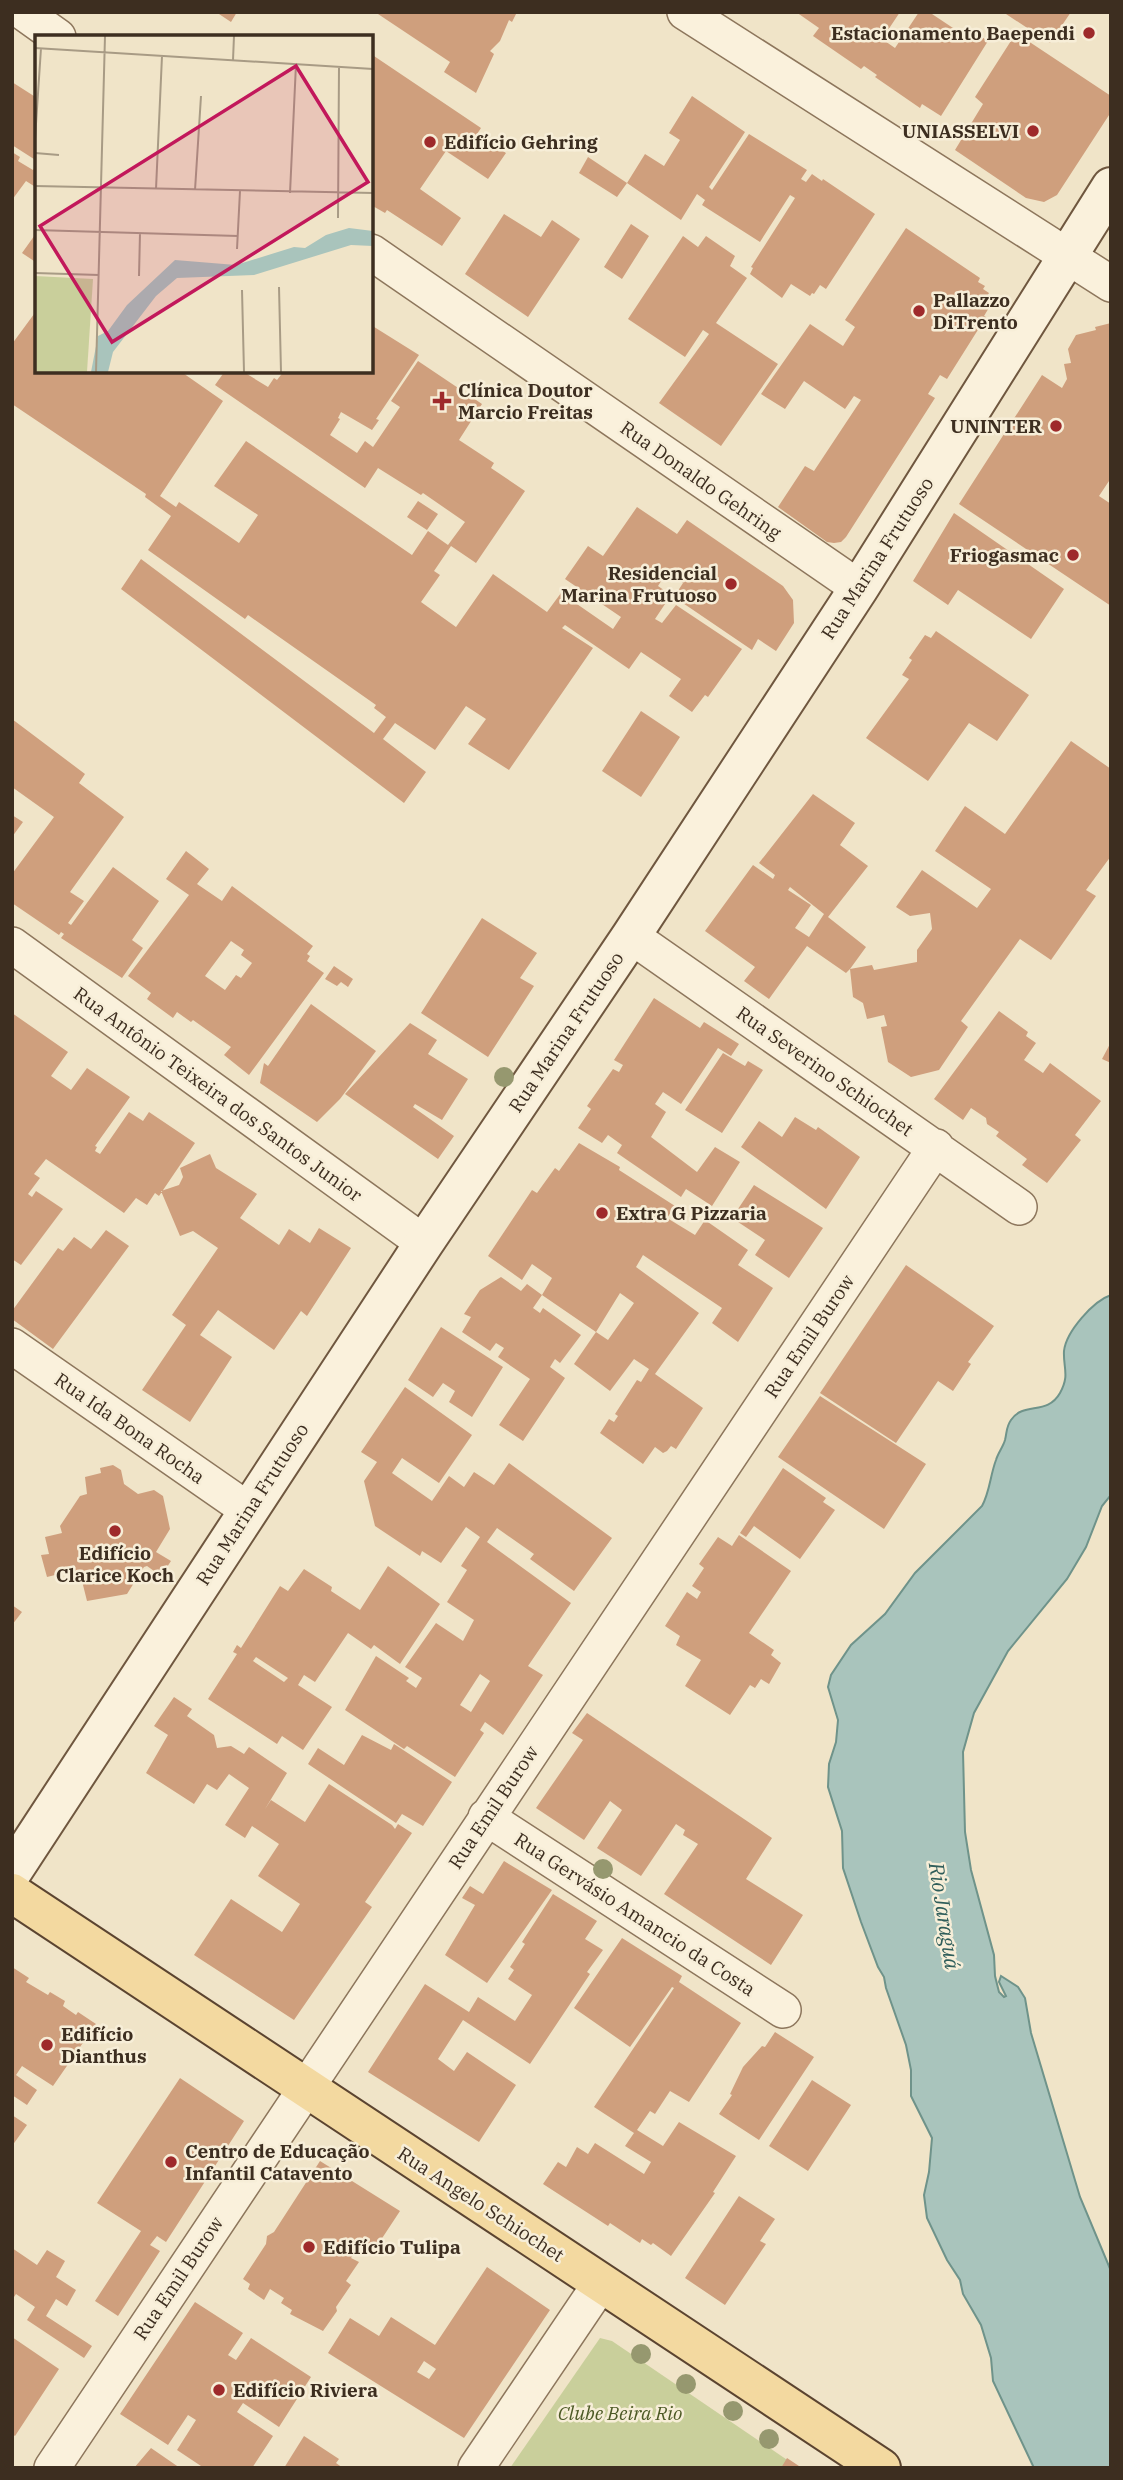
<svg xmlns="http://www.w3.org/2000/svg" width="1123" height="2480" viewBox="0 0 1123 2480" font-family="'IBM Plex Serif',serif">
  <style>
    .green { fill: #c9cf9b }
    .water { fill: #a9c4bc; stroke: #6f938a; stroke-width: 2 }
    .building { fill: #cf9f7d; fill-rule: evenodd }
    .lines { fill: none; stroke-linecap: round; stroke-linejoin: round }
    .street-casing { stroke: #8d765c; stroke-width: 38 }
    .secondary-casing { stroke: #6f573f; stroke-width: 42 }
    .primary-casing { stroke: #5b4430; stroke-width: 42 }
    .street { stroke: #faf1dc; stroke-width: 35 }
    .secondary { stroke: #faf1dc; stroke-width: 38 }
    .primary { stroke: #f3d9a0; stroke-width: 38 }
    .tree { fill: #96986f }
    .poi-dot { fill: #9e2a2b; stroke: #f7eed8; stroke-width: 2.5 }
    .labels { text-anchor: middle; stroke-width: 5; stroke-linejoin: round; paint-order: stroke }
    .poi-label { font-size: 19px; font-weight: bold; fill: #3d2e20; stroke: #f7eed8; text-anchor: start }
    .street-label { font-size: 19px; fill: #3d2e20; stroke: #f7eed8 }
    .park-label { font-size: 19px; font-style: italic; fill: #4d5a26; stroke: #f7eed8 }
    .water-label { font-size: 21px; font-style: italic; fill: #2f5d5a; stroke: #f7eed8 }
    .inset-road { fill: none; stroke: #a89b85; stroke-width: 2 }
    .view { fill: #c2185b; fill-opacity: 0.15; stroke: #c2185b; stroke-width: 3.5 }
    .inset-edge { fill: none; stroke: #3d2e20; stroke-width: 3.5 }
  </style>
  <rect width="100%" height="100%" fill="#f0e4c8"/>
  <path class="green" d="M600,2338L612,2341L799,2468H510Z"/>
  <path class="water" d="M1111,1295V1495L1102,1506L1086,1547L1067,1579L1008,1651L974,1713L963,1752L965,1832L971,1870L994,1955L995,1976L999,1992L1004,1997L1006,1996L999,1982L1001,1976L1018,1987L1025,1998L1031,2033L1080,2197L1111,2271V2468H1034L993,2381L991,2358L981,2325L963,2294L960,2280L947,2260L927,2218L924,2195L929,2172L932,2138L911,2096V2070L906,2045L886,1988L884,1977L878,1967L861,1922L843,1868L842,1831L828,1787L829,1764L836,1742L838,1720L828,1687L831,1675L851,1645L885,1614L915,1573L982,1506C990,1491 990,1476 996,1460C998,1453 1003,1447 1005,1440C1007,1432 1006,1427 1011,1420C1024,1401 1047,1416 1060,1393C1070,1375 1063,1368 1064,1351C1066,1332 1093,1301 1111,1295Z"/>
  <path class="building" d="M216,12H237L231,22Z
    M375,12H517L512,22L509,20L500,41L490,51L494,54L476,93L444,72L450,62Z
    M796,12H900L882,39L895,48L919,12H929L962,34L966,27L988,41L941,116L922,104L920,108L875,77L877,75L864,66L861,69L813,36L819,28Z
    M1003,12H1071L1050,43Z
    M1016,33L1111,96V112L1057,195L1044,202L1026,198L955,150L983,104L975,97Z
    M371,54L481,128L477,134L506,153L488,179L446,151L420,189L461,218L442,246L387,210L385,213L371,205Z
    M12,82L37,98V161L12,145Z
    M692,96L745,132L709,187L712,190L749,134L807,170L801,179L806,182L812,174L822,181L823,179L875,214L826,289L820,285L814,294L812,293L810,296L791,284L782,298L750,274L753,268L751,267L795,198L790,195L760,242L702,205L705,200L697,194L681,220L627,183L645,154L664,166L680,140L669,133Z
    M12,152L20,157L18,161L33,170L37,164V188L26,181L12,200Z
    M588,157L627,183L617,197L579,173Z
    M504,214L541,237L552,220L580,239L528,317L465,274Z
    M631,224L649,236L622,279L604,267Z
    M906,228L980,278L978,282L985,286L983,289L989,293L986,298L990,300L987,305L990,306L984,316L986,317L947,379L940,375L928,394L935,398L846,537L841,542L834,543L827,542L778,507L805,466L814,471L861,400L854,396L845,409L804,381L785,409L761,394L810,324L843,346L855,327L845,320Z
    M37,232V263L22,253Z
    M683,236L698,247L706,236L735,256L730,266L747,278L716,323L778,364L721,446L659,403L709,334L703,330L685,357L628,319Z
    M37,310V371H180L223,401L160,496L176,507L179,502L239,543L258,515L214,486L246,441L412,555L428,531L448,545L465,522L423,493L421,495L378,468L365,488L215,385L225,371H242L268,387L274,378L277,380L284,371H371V325L419,355L376,419L379,420L372,430L341,412L338,418L340,419L330,435L357,453L365,441L373,447L400,407L391,401L418,361L482,404L459,440L494,463L491,468L525,491L476,563L451,546L434,571L440,575L421,602L456,627L493,574L547,612L561,593L613,629L621,617L565,579L588,546L603,556L637,507L677,534L687,520L783,586L793,600L794,623L776,651L758,639L752,650L674,597L683,583L667,572L658,586L671,595L655,619L662,623L676,605L742,649L708,697L705,695L692,712L669,696L681,679L641,652L629,669L565,625L562,628L593,648L509,770L468,744L486,719L466,706L435,750L395,723L383,739L426,772L404,803L121,589L141,559L374,733L386,717L374,708L376,705L248,615L245,619L148,550L171,516L145,497L146,494L12,404V344Z
    M1111,323V478L1099,496L1111,504V606L959,504L1042,375L1062,388L1067,379L1064,364L1071,363L1068,349L1076,335L1096,330L1095,327Z
    M418,501L438,514L427,530L407,517Z
    M954,513L1064,589L1031,639L958,590L948,605L913,581Z
    M936,631L1029,695L997,741L969,723L928,781L866,738L909,679L902,675L912,660L909,658L925,635L931,638Z
    M641,711L680,737L641,797L602,771Z
    M12,719L85,774L79,783L124,817L70,892L84,901L68,923L71,925L113,867L159,901L132,940L143,948L122,978L61,938L64,934L61,932L59,935L12,903V874L54,817L12,787Z
    M1071,741L1111,769V856L1086,890L1096,896L1051,960L1020,939L961,1021L968,1027L939,1070L911,1077L888,1062L881,1027L887,1026L884,1015L867,1019L863,1003L853,997L850,969L846,973L807,946L769,999L744,981L755,967L705,931L753,865L773,879L775,875L759,863L813,794L855,823L840,845L868,866L828,917L866,947L850,969L872,965L874,970L917,962V950L932,929L930,913L910,916L896,907L922,870L977,908L991,889L935,851L965,806L1005,834ZM790,887L824,914L809,937L795,928L811,905L788,890Z
    M12,815L23,822L12,837Z
    M186,851L209,869L197,884L222,901L232,886L313,946L307,954L310,956L307,961L324,973L249,1075L224,1055L231,1047L193,1020L191,1022L177,1012L173,1018L147,999L151,993L128,976L189,895L166,879ZM231,941L244,950L241,955L252,963L241,978L236,975L225,990L205,976Z
    M482,918L537,953L520,978L534,986L488,1057L421,1013Z
    M334,966L353,979L348,987L341,982L337,986L325,979Z
    M654,998L700,1028L704,1022L739,1044L731,1056L718,1048L681,1104L663,1092L655,1104L666,1112L651,1137L697,1172L715,1147L740,1162L712,1206L686,1189L681,1197L617,1153L622,1145L608,1135L602,1143L578,1128L591,1109L587,1106L613,1069L619,1072L623,1065L614,1060Z
    M311,1004L376,1051L340,1099L317,1122L260,1083L264,1063L268,1066Z
    M999,1011L1028,1032L1026,1036L1036,1043L1024,1060L1043,1073L1050,1063L1101,1101L1075,1135L1081,1140L1047,1183L1022,1165L1027,1159L996,1136L999,1132L987,1124L986,1118L971,1108L963,1120L934,1099Z
    M12,1013L68,1052L51,1076L71,1090L87,1068L130,1097L95,1146L97,1147L95,1151L100,1154L129,1112L143,1121L149,1112L195,1143L159,1196L155,1193L147,1205L136,1198L124,1213L46,1159L34,1174L40,1178L28,1194L32,1197L36,1191L63,1209L21,1265L12,1259Z
    M410,1023L437,1040L428,1054L468,1079L442,1120L415,1104L413,1107L454,1136L438,1159L345,1094Z
    M1111,1042V1063L1102,1059Z
    M723,1053L745,1066L748,1061L763,1070L722,1133L685,1110Z
    M795,1117L816,1130L818,1127L860,1157L826,1209L741,1147L759,1121L782,1137Z
    M579,1143L620,1167L619,1170L675,1206L667,1218L695,1235L705,1220L748,1250L738,1265L773,1288L738,1342L712,1323L722,1308L643,1255L636,1267L699,1313L655,1374L703,1408L676,1449L671,1446L667,1451L663,1453L655,1447L643,1464L600,1433L609,1419L614,1422L618,1416L615,1414L637,1380L641,1382L649,1369L634,1359L610,1391L574,1364L596,1332L542,1295L552,1278L532,1264L522,1280L488,1256L532,1190L537,1193L555,1168L559,1171ZM620,1293L634,1303L608,1340L596,1332Z
    M210,1154L216,1168L257,1194L240,1218L279,1245L289,1229L310,1243L319,1228L351,1248L307,1316L301,1311L274,1350L218,1310L200,1335L232,1357L190,1422L142,1390L186,1325L172,1315L218,1248L193,1231L180,1236L161,1191L179,1185L183,1177L180,1168Z
    M754,1185L823,1228L789,1278L755,1255L765,1240L732,1218Z
    M106,1230L129,1246L53,1349L12,1319V1311L58,1248L63,1251L74,1237L91,1249Z
    M906,1265L994,1326L968,1362L971,1364L953,1391L938,1381L896,1443L820,1393Z
    M501,1277L521,1291L527,1284L542,1295L533,1308L540,1313L543,1308L581,1335L560,1363L555,1359L550,1367L565,1378L523,1441L499,1425L530,1379L498,1357L504,1348L496,1343L490,1351L462,1332L471,1317L464,1314L480,1290Z
    M441,1327L503,1367L472,1417L449,1402L455,1391L443,1383L433,1397L408,1380Z
    M405,1387L472,1435L439,1483L402,1458L392,1473L432,1501L449,1476L464,1487L474,1472L494,1485L509,1463L612,1538L574,1591L530,1559L534,1554L497,1528L487,1542L571,1603L528,1666L543,1675L503,1735L485,1722L480,1730L484,1733L455,1777L407,1746L404,1749L345,1710L376,1656L409,1678L406,1681L416,1688L422,1678L405,1667L436,1623L463,1641L474,1620L447,1602L467,1570L461,1566L480,1537L466,1527L441,1563L422,1551L420,1556L375,1526L364,1481L377,1462L361,1452ZM480,1674L490,1681L471,1712L460,1705Z
    M820,1396L926,1464L884,1529L778,1457Z
    M113,1465L121,1470L124,1484L138,1494L154,1490L163,1496L170,1529L156,1552L171,1561L161,1576L147,1566L144,1567L127,1594L87,1601L82,1581L67,1572L47,1577L41,1555L49,1554L45,1537L62,1533L60,1526L80,1496L87,1494L85,1477L101,1473L100,1468Z
    M783,1468L826,1498L823,1502L835,1510L800,1559L754,1526L746,1537L740,1533Z
    M739,1535L791,1571L749,1633L774,1650L771,1655L781,1663L769,1684L761,1679L755,1688L750,1685L730,1715L685,1686L701,1660L676,1645L680,1636L665,1626L687,1592L697,1599L701,1592L692,1586L704,1568L699,1564L718,1537L732,1546Z
    M388,1566L440,1604L400,1664L374,1645L371,1649L348,1633L315,1682L304,1675L298,1685L332,1707L303,1750L282,1736L277,1744L208,1699L237,1654L233,1652L237,1645L241,1648L280,1586L288,1591L304,1569L332,1587L331,1591L360,1610ZM256,1657L288,1678L284,1682L253,1661Z
    M12,1605L22,1612L12,1625Z
    M174,1697L192,1709L187,1716L214,1735L217,1748L231,1746L244,1754L249,1747L287,1773L265,1809L271,1800L305,1822L329,1784L392,1825L395,1829L398,1824L412,1833L365,1902L372,1907L294,2020L194,1955L231,1899L282,1932L300,1904L258,1876L279,1844L252,1826L245,1838L225,1825L249,1788L229,1774L217,1790L207,1784L194,1804L146,1773L168,1735L154,1726Z
    M587,1713L772,1838L746,1879L803,1915L771,1965L664,1894L698,1844L683,1835L685,1830L676,1824L641,1876L597,1848L622,1810L610,1801L584,1840L536,1808L583,1740L572,1733Z
    M362,1735L391,1750L394,1744L452,1782L423,1826L402,1814L396,1823L308,1764L318,1748L344,1765Z
    M504,1861L552,1890L487,1983L445,1955L475,1905L462,1898L470,1886L483,1894Z
    M553,1894L597,1921L585,1939L603,1950L587,1972L590,1974L530,2064L463,2020L438,2059L454,2071L467,2052L516,2085L479,2142L368,2072L425,1984L469,2012L478,1997L515,2021L532,1995L508,1979L514,1970L510,1967L525,1944L522,1942Z
    M622,1938L682,1976L679,1982L741,2023L689,2102L670,2091L655,2114L650,2111L637,2130L663,2146L679,2122L736,2156L713,2192L715,2193L671,2256L653,2243L651,2245L642,2239L640,2243L610,2223L608,2226L543,2184L558,2162L566,2167L577,2147L588,2154L595,2143L644,2174L651,2162L625,2146L634,2133L594,2107L674,1988L672,1987L630,2047L574,2008Z
    M12,1967L29,1978L26,1982L48,1995L50,1992L65,2001L63,2006L76,2015L78,2012L96,2024L53,2086L22,2066L16,2075L37,2090L27,2105L12,2095Z
    M775,2032L814,2057L759,2140L719,2114L732,2095L730,2094L743,2067L762,2046L765,2047Z
    M180,2078L244,2121L166,2242L157,2236L150,2245L160,2251L118,2316L95,2301L141,2231L97,2203Z
    M812,2080L851,2105L808,2171L769,2146Z
    M12,2115L27,2125L12,2146Z
    M320,2161L400,2211L371,2255L350,2241L348,2243L357,2249L351,2258L359,2262L346,2281L351,2285L336,2307L337,2311L323,2331L290,2314L292,2310L281,2303L284,2298L270,2289L264,2300L248,2289L250,2284L243,2279L266,2244L267,2236L274,2232Z
    M739,2196L775,2219L760,2241L766,2244L725,2305L685,2278Z
    M12,2248L37,2265L47,2250L65,2261L56,2277L76,2290L67,2306L56,2299L46,2316L92,2346L84,2358L27,2320L35,2307L16,2294L12,2300Z
    M487,2267L550,2310L464,2438L328,2353L350,2318L379,2336L391,2317L435,2345ZM424,2361L436,2369L429,2379L417,2372Z
    M195,2302L243,2333L228,2355L236,2360L251,2338L311,2377L279,2427L243,2403L237,2412L273,2436L252,2468H204L177,2450L196,2420L188,2415L168,2445L120,2414Z
    M12,2337L59,2369L15,2436L12,2434Z
    M304,2436L339,2459L336,2463L343,2468H284Z
    M151,2448L180,2468H134Z
    M787,2458L802,2468H781Z"/>
  <g class="lines">
    <g class="street-casing">
      <path id="street" d="M23,12L58,37
        M685,12L1111,284
        M371,252L859,588
        M631,936L1019,1207
        M12,945L424,1243
        M12,1346L248,1510
        M486,1817L783,2010
        M52,2468L936,1147
        M476,2468L601,2283"/>
    </g>
    <g class="secondary-casing">
      <path id="secondary" d="M12,1872L424,1243L631,936L859,588L1111,187"/>
    </g>
    <g class="primary-casing">
      <path id="primary" d="M12,1893L881,2468"/>
    </g>
    <use href="#street" class="street"/>
    <use href="#secondary" class="secondary"/>
    <use href="#primary" class="primary"/>
  </g>
  <g class="tree">
    <circle cx="504" cy="1077" r="10"/>
    <circle cx="603" cy="1869" r="10"/>
    <circle cx="641" cy="2354" r="10"/>
    <circle cx="686" cy="2384" r="10"/>
    <circle cx="733" cy="2411" r="10"/>
    <circle cx="769" cy="2439" r="10"/>
  </g>
  <g class="poi-dot">
    <circle cx="1089" cy="33" r="7"/>
    <circle cx="1033" cy="131" r="7"/>
    <circle cx="430" cy="142" r="7"/>
    <circle cx="919" cy="311" r="7"/>
    <path d="M438.5 390.5h7v7h7v7h-7v7h-7v-7h-7v-7h7z"/>
    <circle cx="1056" cy="426" r="7"/>
    <circle cx="1073" cy="555" r="7"/>
    <circle cx="731" cy="584" r="7"/>
    <circle cx="602" cy="1213" r="7"/>
    <circle cx="115" cy="1531" r="7"/>
    <circle cx="47" cy="2045" r="7"/>
    <circle cx="171" cy="2162" r="7"/>
    <circle cx="309" cy="2247" r="7"/>
    <circle cx="219" cy="2390" r="7"/>
  </g>
  <g class="labels">
    <g class="poi-label">
      <text x="1075" y="40" text-anchor="end">Estacionamento Baependi</text>
      <text x="1019" y="138" text-anchor="end">UNIASSELVI</text>
      <text x="444" y="149">Edifício Gehring</text>
      <text x="933" y="307">Pallazzo<tspan x="933" dy="22">DiTrento</tspan></text>
      <text x="458" y="397">Clínica Doutor<tspan x="458" dy="22">Marcio Freitas</tspan></text>
      <text x="1042" y="433" text-anchor="end">UNINTER</text>
      <text x="1059" y="562" text-anchor="end">Friogasmac</text>
      <text x="717" y="580" text-anchor="end">Residencial<tspan x="717" dy="22">Marina Frutuoso</tspan></text>
      <text x="616" y="1220">Extra G Pizzaria</text>
      <text x="115" y="1560" text-anchor="middle">Edifício<tspan x="115" dy="22">Clarice Koch</tspan></text>
      <text x="61" y="2041">Edifício<tspan x="61" dy="22">Dianthus</tspan></text>
      <text x="185" y="2158">Centro de Educação<tspan x="185" dy="22">Infantil Catavento</tspan></text>
      <text x="323" y="2254">Edifício Tulipa</text>
      <text x="233" y="2397">Edifício Riviera</text>
    </g>
    <g class="street-label">
      <text transform="translate(701 480) rotate(35)" y="7">Rua Donaldo Gehring</text>
      <text transform="translate(877 558) rotate(-57)" y="7">Rua Marina Frutuoso</text>
      <text transform="translate(566 1032) rotate(-56)" y="7">Rua Marina Frutuoso</text>
      <text transform="translate(825 1071) rotate(35)" y="7">Rua Severino Schiochet</text>
      <text transform="translate(218 1094) rotate(36)" y="7">Rua Antônio Teixeira dos Santos Junior</text>
      <text transform="translate(809 1336) rotate(-56)" y="7">Rua Emil Burow</text>
      <text transform="translate(130 1428) rotate(35)" y="7">Rua Ida Bona Rocha</text>
      <text transform="translate(252 1504) rotate(-57)" y="7">Rua Marina Frutuoso</text>
      <text transform="translate(493 1807) rotate(-56)" y="7">Rua Emil Burow</text>
      <text transform="translate(635 1914) rotate(33)" y="7">Rua Gervásio Amancio da Costa</text>
      <text transform="translate(481 2204) rotate(33)" y="7">Rua Angelo Schiochet</text>
      <text transform="translate(178 2278) rotate(-56)" y="7">Rua Emil Burow</text>
    </g>
    <g class="park-label">
      <text x="620" y="2420">Clube Beira Rio</text>
    </g>
    <g class="water-label">
      <text transform="translate(944 1916) rotate(81)" y="7">Rio Jaraguá</text>
    </g>
  </g>
  <g transform="translate(35 35)">
    <rect width="338" height="338" fill="#f0e4c8"/>
    <path d="M0,241L58,244L52,337H0Z" fill="#c9cf9b"/>
    <path d="M314,193L338,196V211L316,210L219,240L142,243L121,261L78,317L73,337H56L63,301L73,296L92,270L140,225L201,230L259,212L270,213L291,200Z" fill="#a9c4bc"/>
    <path class="inset-road" d="M0,13L338,34M198,25L199,1M0,104L6,13M0,118L24,120M0,151L338,158M121,154L127,21M160,155L166,61M255,158L261,29M303,183L304,32M0,195L203,201M202,214L205,156M0,238L64,240M104,241L105,198M244,252L246,337M207,255L209,337M61,337L70,1"/>
    <path class="view" d="M261,31L333,147L77,307L5,191Z"/>
    <rect width="338" height="338" class="inset-edge"/>
  </g>
  <rect width="1123" height="2480" fill="none" stroke="#3d2e20" stroke-width="28"/>
</svg>
